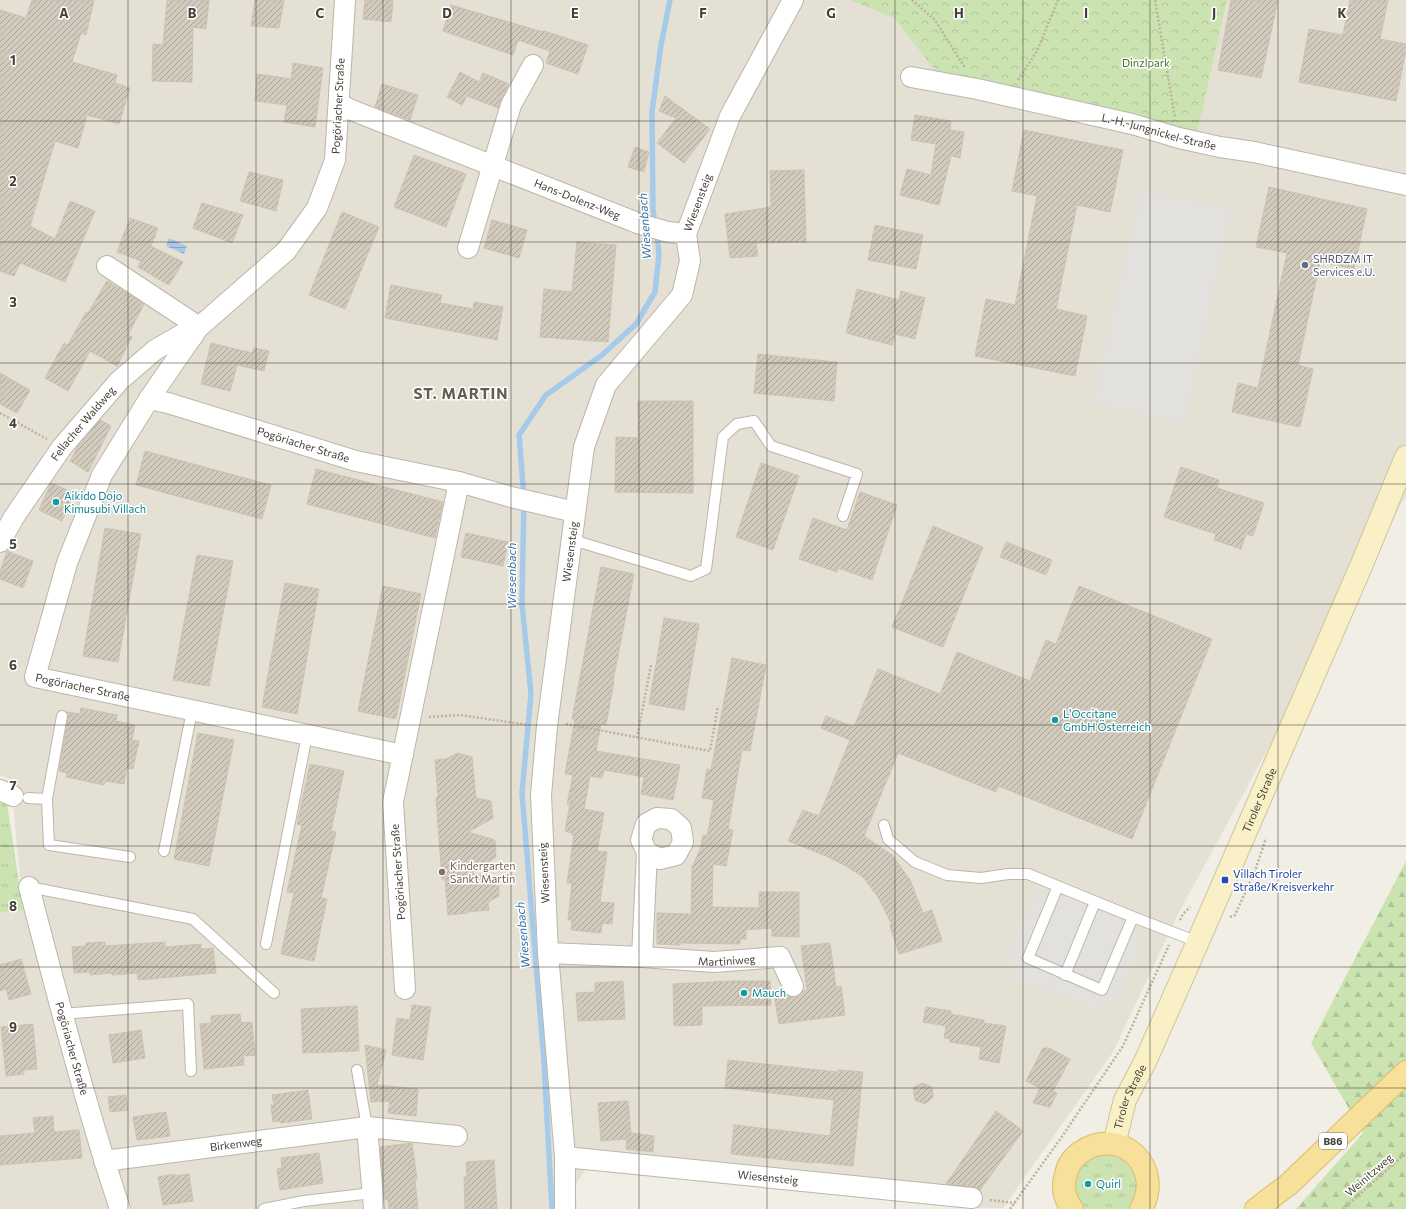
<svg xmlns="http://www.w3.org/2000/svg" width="1406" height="1209" viewBox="0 0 1406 1209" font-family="Commissioner,sans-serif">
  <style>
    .residential { fill: #e5e0d4 }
    .grass { fill: url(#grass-tufts) }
    .forest { fill: url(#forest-firs) }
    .park { fill: url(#park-crowns) }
    .parking { fill: #e3e1de }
    .water { fill: url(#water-rules) }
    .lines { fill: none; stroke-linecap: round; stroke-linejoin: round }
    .stream { stroke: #a6cbea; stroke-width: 5.5 }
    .building { fill: url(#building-hatch); stroke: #ccc2b0 }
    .lane-casing { stroke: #bcb6a9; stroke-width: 12 }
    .street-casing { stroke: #bcb6a9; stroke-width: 22 }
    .secondary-casing { stroke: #cec398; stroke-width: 24 }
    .primary-casing { stroke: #dabd6b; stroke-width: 24 }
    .path { stroke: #bdb29b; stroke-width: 2.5; stroke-dasharray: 2 2; stroke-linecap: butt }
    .lane { stroke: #fff; stroke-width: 10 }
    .street { stroke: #fff; stroke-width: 20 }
    .secondary { stroke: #faf0c7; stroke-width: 22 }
    .primary { stroke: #f6e09a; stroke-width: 22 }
    .grid { fill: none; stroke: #433f36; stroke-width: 1; stroke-opacity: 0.55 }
    .service-dot { fill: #5c6f8a; stroke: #fff; stroke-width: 1.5 }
    .culture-dot { fill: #0f9aa8; stroke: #fff; stroke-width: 1.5 }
    .education-dot { fill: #8d6e63; stroke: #fff; stroke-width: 1.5 }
    .transit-dot { fill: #1a4fb4; stroke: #fff; stroke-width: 1.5 }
    .labels { text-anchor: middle; stroke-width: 3; stroke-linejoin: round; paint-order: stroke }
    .shield { fill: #fff; stroke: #7b7972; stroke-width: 1 }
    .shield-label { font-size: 10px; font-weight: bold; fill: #433f36 }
    .park-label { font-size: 11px; fill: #44702e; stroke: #fff }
    .street-label { font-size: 11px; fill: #433f36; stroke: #fff }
    .service-label { font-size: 11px; fill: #4e5e75; stroke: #fff; text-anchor: start }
    .culture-label { font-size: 11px; fill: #0d838f; stroke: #fff; text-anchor: start }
    .education-label { font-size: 11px; fill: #785e54; stroke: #fff; text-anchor: start }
    .transit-label { font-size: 11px; fill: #164399; stroke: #fff; text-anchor: start }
    .water-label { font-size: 12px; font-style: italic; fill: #3873a6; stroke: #fff }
    .district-label { font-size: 15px; font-weight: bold; letter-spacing: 1px; fill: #655d4e; stroke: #fff }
    .grid-label { font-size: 13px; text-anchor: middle; font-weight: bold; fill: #433f36; stroke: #fff; stroke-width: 3; stroke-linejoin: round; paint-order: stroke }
  </style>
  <defs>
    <pattern id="grass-tufts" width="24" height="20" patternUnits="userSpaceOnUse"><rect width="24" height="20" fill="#cae3b1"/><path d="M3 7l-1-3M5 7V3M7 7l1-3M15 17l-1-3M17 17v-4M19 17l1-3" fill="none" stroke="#afc499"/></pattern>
    <pattern id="forest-firs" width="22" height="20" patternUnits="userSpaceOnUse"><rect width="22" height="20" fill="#cae3b1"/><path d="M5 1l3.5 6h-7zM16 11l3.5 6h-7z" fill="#afc499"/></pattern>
    <pattern id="park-crowns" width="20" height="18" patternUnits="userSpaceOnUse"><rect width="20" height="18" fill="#cae3b1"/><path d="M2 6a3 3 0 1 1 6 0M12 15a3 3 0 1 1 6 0" fill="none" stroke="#afc499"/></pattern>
    <pattern id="water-rules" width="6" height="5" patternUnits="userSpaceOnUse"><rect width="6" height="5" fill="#a6cbea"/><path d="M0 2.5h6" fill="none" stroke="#89a6be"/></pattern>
    <pattern id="building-hatch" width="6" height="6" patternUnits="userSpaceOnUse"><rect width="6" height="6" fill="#d2cabc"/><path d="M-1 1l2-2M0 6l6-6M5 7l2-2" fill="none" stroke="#aca59a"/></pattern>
  </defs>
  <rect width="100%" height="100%" fill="#f1eee6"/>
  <path class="residential" d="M0,0H1406V495L1177,916L1165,942L1113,1052L1003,1208H975L586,1169L575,1186L577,1209H0V913L23,910L11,780L0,775Z"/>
  <path class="grass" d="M0,800L7,803L23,910L0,913Z
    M1094,1153L1125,1156L1141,1183L1131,1209H1082L1074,1198L1073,1175Z"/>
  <path class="forest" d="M1406,861V1209H1296L1363,1133L1311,1043Z"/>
  <path class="park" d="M850,0H1227L1195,142L935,70L894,18Z"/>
  <path class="parking" d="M1141,189L1231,208L1186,424L1092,403Z
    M1035,891L1045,895L1048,891L1125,923L1136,930L1134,938L1144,943L1114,1002L1107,999L1101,1013L1040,987L1039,990L1009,977L1016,959L1008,955Z"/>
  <path class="water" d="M169,238L187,246L184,254L166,246Z"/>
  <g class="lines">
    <path class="stream" d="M655,225L653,209L652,112L661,45L670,0
      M552,1209L544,1062L522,793L531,694L522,604L524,497L519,435L546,395L602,355L636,324L655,292L659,255L657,233"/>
  </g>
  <path class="building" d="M32,0H94L86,35L81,33L72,62L117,75L115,83L130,88L119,124L87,115L78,148L55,141L30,226L55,239L70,201L95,211L65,282L20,263L14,276L0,271V10L26,18Z
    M167,0H209L206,29L193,27L192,82L152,81L153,44L163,45Z
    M255,0H284L279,28L251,26Z
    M365,0H393L391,22L363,19Z
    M1231,0H1278L1261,78L1218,70Z
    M1350,0H1388L1380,39L1406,44V50L1396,101L1299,82L1309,29L1343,35Z
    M451,5L543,32L544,31L588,45L578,74L546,63L550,51L518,40L513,55L443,31Z
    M293,63L323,68L315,127L284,122L287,105L255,101L257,74L291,79Z
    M460,72L479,82L483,73L509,84L501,100L498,108L467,96L462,105L447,97Z
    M382,84L418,95L410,120L375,107Z
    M665,96L710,129L684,163L657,143L676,118L659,111Z
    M915,115L951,121L950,130L964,132L960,158L951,156L939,205L900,195L907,169L931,175L936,144L911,140Z
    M1024,130L1123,150L1110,212L1077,205L1056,309L1087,316L1075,376L975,356L986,299L1015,305L1037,196L1012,191Z
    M635,147L649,152L644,172L628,167Z
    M414,155L466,174L446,227L394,207Z
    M804,170L806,242L756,243L758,256L730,258L725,214L771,207L770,171Z
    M249,172L283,180L276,211L240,201Z
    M1269,187L1367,209L1354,269L1320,262L1298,365L1313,369L1300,427L1232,412L1238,383L1258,388L1287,253L1256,247Z
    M202,203L243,215L232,243L193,228Z
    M342,212L379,227L345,309L309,295Z
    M130,218L158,228L151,246L183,262L169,285L138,267L141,261L117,252Z
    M492,220L527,230L519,258L484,248Z
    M875,225L923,235L916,269L868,260Z
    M577,242L616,245L608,342L540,337L544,289L572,292Z
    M107,281L144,304L128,335L132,337L117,366L90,351L68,391L45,378L64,343L68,345L86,312L88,313Z
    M391,285L442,295L440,303L473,309L474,302L503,307L497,340L385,318Z
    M857,289L899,300L901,291L925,298L915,339L895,334L892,345L846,333Z
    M211,343L252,353L254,348L269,351L264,371L237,365L230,391L201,384Z
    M758,354L837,362L834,401L754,393Z
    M0,373L30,390L17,413L0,404Z
    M638,401H693V493L615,492L616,437L638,438Z
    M100,420L111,426L88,472L70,461L78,446Z
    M145,451L271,485L262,519L136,485Z
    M761,463L799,476L773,550L736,537Z
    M1181,467L1219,480L1217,488L1264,503L1253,536L1246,534L1241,549L1214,540L1216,534L1164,517Z
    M316,469L443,502L435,538L307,504Z
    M51,483L74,493L62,521L39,510Z
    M860,492L897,505L872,580L838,568L837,572L799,559L813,518L847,530Z
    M933,526L983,547L943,647L892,627Z
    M105,528L141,534L118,662L83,656Z
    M466,533L508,542L503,566L461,557Z
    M1006,542L1052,560L1046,575L1000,557Z
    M7,551L33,561L23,588L0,579V572Z
    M197,555L233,561L209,686L173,680Z
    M601,567L634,574L613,681H614L606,725L601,724L596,751L680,765L673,800L641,794L644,777L604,770L602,778L590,776L584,809L604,813L597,851L607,852L600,902L614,903L612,924L602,923L601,933L571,930L572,920H568L572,883H567L574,835H572V833L565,831L570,804H567L573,775L565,774L575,719H572Z
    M285,583L319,589L297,714L262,707Z
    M383,586L421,594L396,719L358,711Z
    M1079,586L1212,639L1132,839L998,786L996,792L898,753L864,836L892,855L910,880L923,913L932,910L942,941L899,954L890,926L892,925L878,897L863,877L846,866L826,856L788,841L803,810L819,816L850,740L821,728L826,716L854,727L878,669L940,694L957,652L1030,681L1046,640L1056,644Z
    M664,618L699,624L684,710L649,704Z
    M732,658L766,665L750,751L742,750L728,829L733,830L726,866L713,864L712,907L759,908V892H799V937L772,936V928L746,930V939H740V944L680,943V945L657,944V913L691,914L692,867L700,850L703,835L707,836L714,800L702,798L707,769L711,770Z
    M81,708L117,715L116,721L135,725L132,740L139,741L133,769L127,768L124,784L105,781L104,785L66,777L67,773L59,771L68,717L67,712L80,714Z
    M198,733L234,740L209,866L174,859Z
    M457,753L472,757L476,798L491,801L493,818L468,832L495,840L496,857L471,873L499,879V896L488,902L489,910L467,912V913L448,915L445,879H442L436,798L438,797L435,760L446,759Z
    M310,764L344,771L331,831L336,832L321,898L327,899L314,961L281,954L294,893L287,892L302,825L297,824Z
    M105,942V946L165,942V947L201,944V949L213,948L216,973L138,980L137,973L112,975V973L90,975L89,972L74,973L72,947L86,946V943Z
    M830,943L836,987L841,986L845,1015L779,1024L774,995L784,993L792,997L798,996L803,991L807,990L801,946Z
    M21,959L31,994L9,1000L6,989L0,991V965Z
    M623,981L625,1019L578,1021L576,993L595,992V983Z
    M731,981H770L771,1005L702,1006V1025L674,1026L673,984Z
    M412,1005L431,1007L423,1060L392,1055L397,1018L410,1020Z
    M357,1006L359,1051L303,1053L301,1009Z
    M926,1007L951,1011V1014L984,1020V1023L1006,1026L999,1063L979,1059L981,1047L950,1042V1039L944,1038L946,1026L923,1022Z
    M240,1014L241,1023L252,1022L255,1055L243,1056L244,1065L204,1069L200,1024L211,1023V1016Z
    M33,1024L37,1069L24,1070V1074L6,1076L1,1027Z
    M141,1030L145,1058L113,1063L109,1035Z
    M365,1045L386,1050L377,1085L418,1089L416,1116L388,1113L390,1101L371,1102Z
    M1043,1048H1049L1070,1059L1053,1091L1057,1093L1050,1107L1033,1103L1040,1088L1026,1081Z
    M728,1060L837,1072L838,1070L863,1072L853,1166L813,1162V1163L731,1154L734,1125L830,1136L834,1100L725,1088Z
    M922,1083L932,1087L933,1097L925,1104L915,1100L913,1088Z
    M308,1090L312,1119L280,1123V1121L273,1122L271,1105H274L272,1095Z
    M126,1095L128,1110L110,1112L108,1097Z
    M628,1101L631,1133L654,1136L653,1152L626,1149L627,1139L601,1141L598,1103Z
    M996,1111L1008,1120V1121H1010L1023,1131L980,1190L973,1187L946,1184Z
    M166,1112L170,1136L137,1140L133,1117Z
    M53,1116L54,1132L79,1130L82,1158L0,1165V1136L35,1133L33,1118Z
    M412,1143L417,1179L415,1180L418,1209H389L388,1199L385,1200L380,1147Z
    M319,1153L323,1183L280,1190L277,1169L282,1168L281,1158Z
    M494,1160L497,1209H465L464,1177H467L466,1162Z
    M175,1174V1176L189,1174L193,1201L163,1205L158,1177Z"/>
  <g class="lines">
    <g class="lane-casing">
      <path id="lane" d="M573,540L691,576L706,569L723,437L737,424L754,421L771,446L857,474L843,516
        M28,798L47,799L49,845L130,857
        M47,799L62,716
        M884,825L888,839L915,862L947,875L981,878L1008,874H1028L1133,917L1198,942
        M164,851L192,711
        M1058,886L1028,958L1102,990L1133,917
        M29,887L193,919L274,993
        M266,944L307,735
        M1065,975L1095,902
        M62,1014L188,1004L191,1071
        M357,1070L367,1127
        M264,1209L304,1201L372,1193"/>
    </g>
    <g class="street-casing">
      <g id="street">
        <path id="s1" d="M345,0L335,160L317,208L286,251L198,328L149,399L102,475L67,563L35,677L403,755"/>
        <path id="s2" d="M911,77L977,89L1132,124L1179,138L1220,147L1254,152L1406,185"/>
        <path id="s3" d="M339,103L349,109L640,224L668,232L686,234"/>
        <path d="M468,248L511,105L533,65"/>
        <path d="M107,266L190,321L198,328"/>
        <path id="s4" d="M149,399L168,403L356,461L459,482L511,497L575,512"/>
        <path id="s5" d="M0,542L14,517L62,447L119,381L155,350L181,335L193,336"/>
        <path d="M0,790L13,796"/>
        <path id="s6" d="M29,887C57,995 85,1103 120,1209"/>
        <path id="s7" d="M548,953L642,957L714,962L780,957L793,986"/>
        <path d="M642,957L647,852L641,840L646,824L657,818L671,819L681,828L683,842L676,855L660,859L647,852"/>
        <path d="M405,989L393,802L459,482"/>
        <path d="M367,1127L457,1136"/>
        <path id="s8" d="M565,1157L972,1198"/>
        <path id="s9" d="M104,1161L367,1127L374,1209"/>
        <path id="s10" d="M565,1209V1157L548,953L541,795L547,726L584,447L606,385L682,295L690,261L686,234L730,116L793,0"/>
      </g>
    </g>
    <g class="secondary-casing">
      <g id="secondary">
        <path id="s11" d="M1114,1144L1125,1100L1145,1062L1183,976L1362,564L1406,457"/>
      </g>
    </g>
    <g class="primary-casing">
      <path id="primary" d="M1072,1209C1064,1198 1062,1186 1066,1174C1068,1164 1074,1157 1081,1152C1120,1125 1165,1167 1141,1209
        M1256,1209L1288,1185L1406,1072"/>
    </g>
    <path class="path" d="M912,0L935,20L965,68
      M1155,0L1175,118
      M1018,80L1037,51L1058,0
      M0,413L47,439
      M429,717L460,715L529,725
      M566,724L710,751L718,706
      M637,738L651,665
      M1230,917L1235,915L1255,871L1266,838
      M1180,920L1183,914L1190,907
      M990,1200L1015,1203
      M1010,1209L1061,1138L1123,1046L1169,945
      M1343,1209L1406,1153"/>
    <use href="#lane" class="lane"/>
    <use href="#street" class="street"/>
    <use href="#secondary" class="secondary"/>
    <use href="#primary" class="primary"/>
  </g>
  <path class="grid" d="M128,0V1209M256,0V1209M383,0V1209M511,0V1209M639,0V1209M767,0V1209M895,0V1209M1023,0V1209M1150,0V1209M1278,0V1209M0,121H1406M0,242H1406M0,363H1406M0,484H1406M0,604H1406M0,725H1406M0,846H1406M0,967H1406M0,1088H1406"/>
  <circle class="service-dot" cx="1305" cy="265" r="4"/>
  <g class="culture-dot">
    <circle cx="56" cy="502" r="4"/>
    <circle cx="1055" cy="720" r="4"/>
    <circle cx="744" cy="993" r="4"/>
    <circle cx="1088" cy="1184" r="4"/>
  </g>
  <circle class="education-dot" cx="442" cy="872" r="4"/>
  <rect class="transit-dot" x="1221" y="876" width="8" height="8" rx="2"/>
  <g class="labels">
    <rect class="shield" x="1319" y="1133" width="28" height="16" rx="3"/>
    <g class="shield-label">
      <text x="1333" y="1145">B86</text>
    </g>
    <g class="park-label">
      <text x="1146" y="67">Dinzlpark</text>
    </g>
    <g class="street-label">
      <text transform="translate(338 106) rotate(-87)" y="4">Pogöriacher Straße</text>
      <text dy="4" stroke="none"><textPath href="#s2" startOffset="254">L.-H.-Jungnickel-Straße</textPath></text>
      <text dy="4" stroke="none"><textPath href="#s3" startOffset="257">Hans-Dolenz-Weg</textPath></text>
      <text dy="4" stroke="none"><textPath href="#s10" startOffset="1045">Wiesensteig</textPath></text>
      <text dy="4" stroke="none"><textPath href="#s5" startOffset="145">Fellacher Waldweg</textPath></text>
      <text dy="4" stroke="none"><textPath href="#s4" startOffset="161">Pogöriacher Straße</textPath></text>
      <text dy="4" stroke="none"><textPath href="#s10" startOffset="660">Wiesensteig</textPath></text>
      <text dy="4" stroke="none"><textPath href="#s1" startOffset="819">Pogöriacher Straße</textPath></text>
      <text dy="4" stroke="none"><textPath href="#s11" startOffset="374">Tiroler Straße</textPath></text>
      <text transform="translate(398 872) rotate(-94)" y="4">Pogöriacher Straße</text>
      <text transform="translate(544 873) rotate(-93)" y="4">Wiesensteig</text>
      <text dy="4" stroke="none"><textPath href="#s7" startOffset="179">Martiniweg</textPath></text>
      <text dy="4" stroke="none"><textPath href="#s6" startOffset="167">Pogöriacher Straße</textPath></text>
      <text dy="4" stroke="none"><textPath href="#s11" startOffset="50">Tiroler Straße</textPath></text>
      <text dy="4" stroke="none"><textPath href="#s9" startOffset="133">Birkenweg</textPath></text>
      <text transform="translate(1369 1175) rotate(-41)" y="4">Weinitzweg</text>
      <text dy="4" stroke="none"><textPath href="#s8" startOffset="204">Wiesensteig</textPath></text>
    </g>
    <g class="service-label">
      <text x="1313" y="263">SHRDZM IT<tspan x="1313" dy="13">Services e.U.</tspan></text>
    </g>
    <g class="culture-label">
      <text x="64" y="500">Aikido Dojo<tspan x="64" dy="13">Kimusubi Villach</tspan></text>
      <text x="1063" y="718">L'Occitane<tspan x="1063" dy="13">GmbH Österreich</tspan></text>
      <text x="752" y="997">Mauch</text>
      <text x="1096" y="1188">Quirl</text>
    </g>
    <g class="education-label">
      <text x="450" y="870">Kindergarten<tspan x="450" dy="13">Sankt Martin</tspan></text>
    </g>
    <g class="transit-label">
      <text x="1233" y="878">Villach Tiroler<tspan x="1233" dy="13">Straße/Kreisverkehr</tspan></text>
    </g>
    <g class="water-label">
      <text transform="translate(645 226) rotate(-94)" y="4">Wiesenbach</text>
      <text transform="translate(512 576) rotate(-90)" y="4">Wiesenbach</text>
      <text transform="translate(523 935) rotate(-95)" y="4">Wiesenbach</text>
    </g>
    <g class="district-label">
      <text x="461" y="399">ST. MARTIN</text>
    </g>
  </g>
  <g class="grid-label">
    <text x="64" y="18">A</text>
    <text x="192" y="18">B</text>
    <text x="320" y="18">C</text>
    <text x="447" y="18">D</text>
    <text x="575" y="18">E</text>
    <text x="703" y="18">F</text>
    <text x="831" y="18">G</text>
    <text x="959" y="18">H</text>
    <text x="1086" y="18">I</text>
    <text x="1214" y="18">J</text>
    <text x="1342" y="18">K</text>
    <text x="13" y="65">1</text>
    <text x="13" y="186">2</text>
    <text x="13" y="307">3</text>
    <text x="13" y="428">4</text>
    <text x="13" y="549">5</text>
    <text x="13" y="670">6</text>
    <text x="13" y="790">7</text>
    <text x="13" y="911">8</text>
    <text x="13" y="1032">9</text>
  </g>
</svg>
